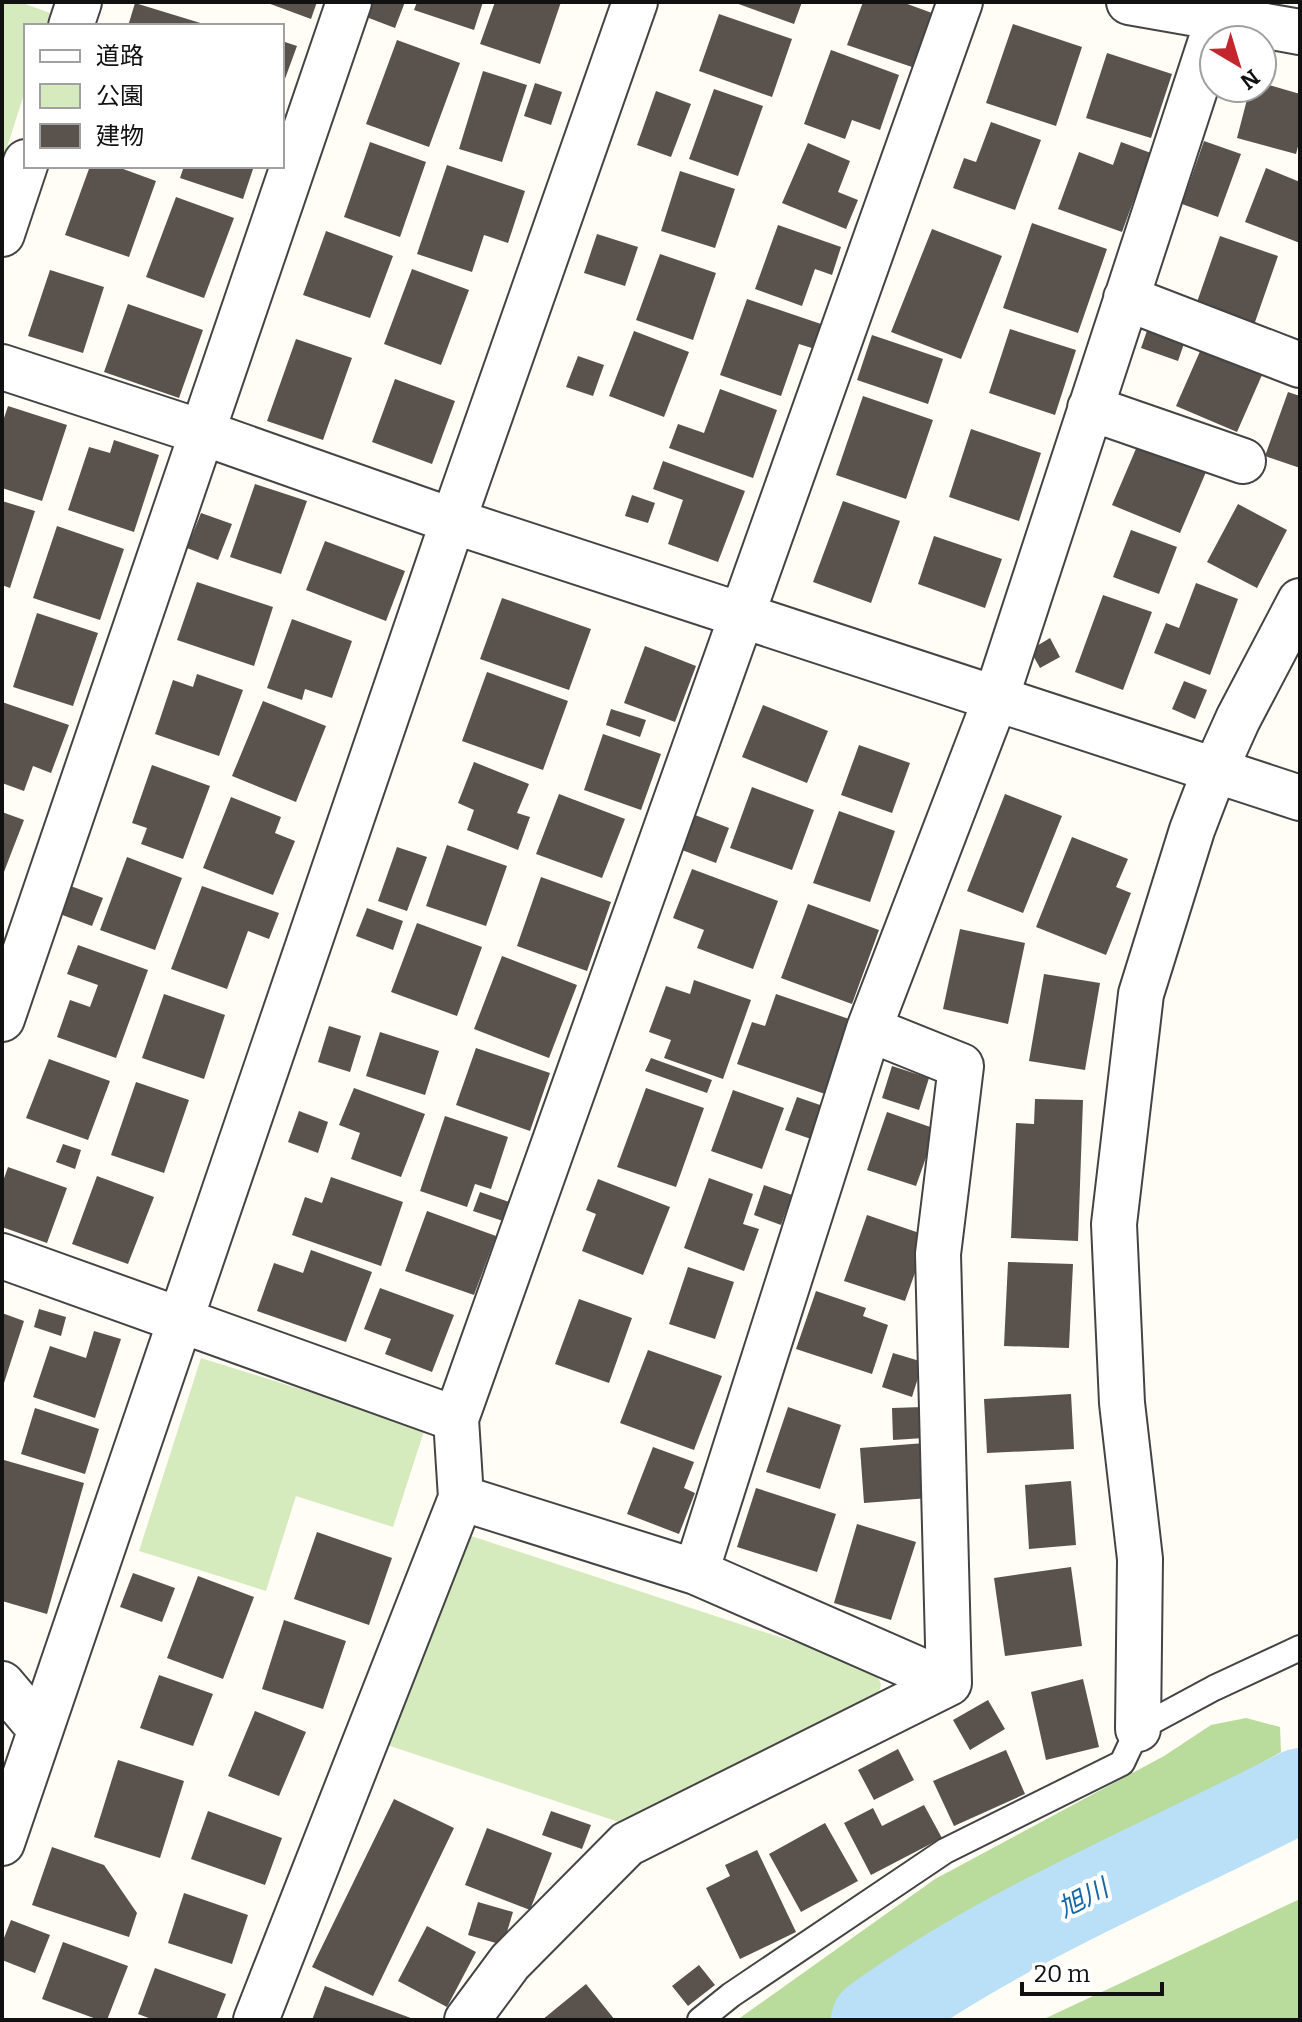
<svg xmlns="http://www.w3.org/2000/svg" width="1302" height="2022" viewBox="0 0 1302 2022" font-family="Bitter,'Noto Sans JP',serif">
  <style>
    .green { fill: #d5ebbd }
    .forest { fill: #b9dc9c }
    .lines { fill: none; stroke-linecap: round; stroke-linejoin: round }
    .river { stroke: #b9e0f7; stroke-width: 84 }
    .building { fill: #5a524d }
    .service-casing { stroke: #444; stroke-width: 28 }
    .minor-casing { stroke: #444; stroke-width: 48 }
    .service { stroke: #fff; stroke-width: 24 }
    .minor { stroke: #fff; stroke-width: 44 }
    .labels { text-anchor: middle; stroke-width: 8; stroke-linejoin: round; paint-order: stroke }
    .water-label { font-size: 26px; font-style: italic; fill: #1768a6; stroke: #fff }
  </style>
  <rect width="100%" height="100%" fill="#fffdf5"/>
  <path class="green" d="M2,2H20L50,13L46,26H26V88L2,163Z
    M201,1358L425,1428L393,1527L296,1496L266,1591L139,1551Z
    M462,1533L874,1668L881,1684L876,1709L628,1825L381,1743Z"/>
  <path class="forest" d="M1246,1718L1280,1727L1281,1752L945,1942L837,2020H737L935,1879L1164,1756L1211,1725Z
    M1300,1899V2020H1042L1044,2019Z"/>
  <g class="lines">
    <path class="river" d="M873,2020C1004,1925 1157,1864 1300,1790"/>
  </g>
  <path class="building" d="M265,2H317L311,19Z
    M366,2H405L395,28L361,15Z
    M417,2H483L474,30L414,10Z
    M495,2H561L540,64L480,44Z
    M733,2H802L794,24Z
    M863,2H902L932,13L912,67L847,45Z
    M135,3L207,25V26H128Z
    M719,14L792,39L772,97L699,71Z
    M1013,24L1082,47L1056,126L986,103Z
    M397,40L460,63L429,147L366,124Z
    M282,41L297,46L282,87Z
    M831,50L899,75L880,130L852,120L845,139L804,124Z
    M1107,53L1172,74L1151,138L1086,118Z
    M483,71L527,85L502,162L459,149Z
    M535,83L562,92L551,125L524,116Z
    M1262,83L1300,94V139L1296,154L1237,138L1250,88H1262Z
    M714,89L763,106L738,176L689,159Z
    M656,91L691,104L671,157L637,145Z
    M991,122L1041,140L1015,210L953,188L964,158L976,162Z
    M1204,141L1241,154L1218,217L1182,204Z
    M370,142L426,162L400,237L344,217Z
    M1121,142L1151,153L1122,232L1058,209L1079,152L1113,165Z
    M808,143L850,161L838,192L858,200L846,229L782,203Z
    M447,165L525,191L508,243L484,235L472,272L417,254Z
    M90,166H115L156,181L129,257L65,235Z
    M184,166H254L243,199L180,178Z
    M1266,168L1300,182V243L1245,222Z
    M680,171L735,189L715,248L661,231Z
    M176,197L234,218L204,298L146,277Z
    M1032,223L1107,249L1078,333L1003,308Z
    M778,225L841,247L832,275L815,269L802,306L755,289Z
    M932,229L1002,256L961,359L891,332Z
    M326,231L393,256L370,318L303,295Z
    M597,234L638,247L625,286L584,273Z
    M1220,236L1278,256L1254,325L1196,305Z
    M660,254L716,273L693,340L636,320Z
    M412,269L469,290L441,365L384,344Z
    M50,270L104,287L83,353L28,336Z
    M747,299L824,325L815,349L799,344L781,396L720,375Z
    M128,304L203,330L179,398L104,372Z
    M1149,325L1186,338L1178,361L1141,348Z
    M1010,329L1076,350L1055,415L989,393Z
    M634,331L689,352L664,417L609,396Z
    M872,335L943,359L928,404L857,380Z
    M296,339L352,358L323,440L267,421Z
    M1201,349L1262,375L1237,432L1176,406Z
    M578,356L604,365L593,396L566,387Z
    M395,379L455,401L432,464L372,442Z
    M720,389L777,410L753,478L669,448L678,424L704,433Z
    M1288,392L1300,396V468L1265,456Z
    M863,396L933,420L906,499L836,475Z
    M8,406L67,425L42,501L2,488V424Z
    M971,429L1041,453L1019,521L949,497Z
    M114,440L159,455L134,532L68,510L89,447L110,453Z
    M1138,444L1206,472L1180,533L1112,505Z
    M663,461L745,491L718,562L668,544L683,500L653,489Z
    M255,484L307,501L281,574L230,557Z
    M632,495L655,503L648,523L625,516Z
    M2,501L35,511L10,588L2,585Z
    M843,501L900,521L871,603L813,582Z
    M1238,504L1287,530L1257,588L1207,562Z
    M201,513L232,524L218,560L187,548Z
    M57,526L124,549L100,620L33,598Z
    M1131,530L1177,547L1159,594L1113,577Z
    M934,536L1002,559L985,608L918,584Z
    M325,541L405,571L386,621L306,590Z
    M197,582L273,607L254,666L177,640Z
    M1196,583L1238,599L1210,675L1154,653L1166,623L1179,628Z
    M1103,595L1152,612L1123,690L1075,672Z
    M502,598L591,629L569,690L480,659Z
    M37,613L98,633L73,706L13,687Z
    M292,619L352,641L332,698L305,689L302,700L267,688Z
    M1050,638L1060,657L1040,668L1030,650Z
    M645,646L696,666L675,722L624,703Z
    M487,672L568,701L543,770L462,741Z
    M197,674L243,690L219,756L155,734L173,680L193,687Z
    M1184,681L1207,690L1195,719L1172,709Z
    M263,701L326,726L296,802L232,776Z
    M2,702L69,725L51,773L33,766L24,791L2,783Z
    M763,705L828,731L807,783L742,757Z
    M611,709L646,720L640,737L606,725Z
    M603,734L661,754L641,810L584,790Z
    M859,745L910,763L892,813L841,795Z
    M474,762L529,784L517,813L530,817L518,850L467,830L474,810L458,803Z
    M152,765L210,786L183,859L141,844L147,828L132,823Z
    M752,787L814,810L792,870L730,848Z
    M559,794L625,819L602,878L536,854Z
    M1005,794L1062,816L1023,913L967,891Z
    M231,797L281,817L275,833L295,841L273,895L203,868Z
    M839,811L895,831L870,902L813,883Z
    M2,812L24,820L2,877Z
    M695,815L729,828L716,863L682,850Z
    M1072,837L1128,859L1116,887L1131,893L1106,955L1036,927Z
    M447,845L507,866L486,926L426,906Z
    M397,847L427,857L407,911L378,901Z
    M127,857L182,878L155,950L100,930Z
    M692,869L778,901L753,969L697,948L704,930L673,918Z
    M541,877L611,902L587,971L517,946Z
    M68,885L103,898L92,926L57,913Z
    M202,886L279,913L269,939L248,931L227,989L171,969Z
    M808,904L879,930L852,1004L781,978Z
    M367,908L403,921L393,950L356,936Z
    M417,923L482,947L457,1016L391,992Z
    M960,929L1025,943L1008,1024L943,1009Z
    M78,945L148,970L116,1058L57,1037L70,1000L90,1007L98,985L67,974Z
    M502,956L577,985L549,1058L474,1029Z
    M1044,974L1100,983L1085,1070L1029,1061Z
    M694,980L751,1000L723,1079L664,1058L671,1040L649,1032L666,986L690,994Z
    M164,994L225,1015L204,1079L142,1058Z
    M776,994L852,1020L825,1094L737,1064L752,1022L765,1026Z
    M329,1026L361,1036L350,1072L318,1062Z
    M380,1032L439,1051L425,1095L366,1076Z
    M476,1048L550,1073L530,1131L456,1105Z
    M651,1058L712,1080L707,1093L645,1071Z
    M49,1059L110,1081L88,1140L26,1118Z
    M892,1066L929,1078L919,1110L882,1098Z
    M136,1082L189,1100L164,1173L111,1155Z
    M354,1088L425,1114L401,1177L351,1159L360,1133L339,1125Z
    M646,1088L704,1108L676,1187L617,1167Z
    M733,1090L784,1108L762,1169L711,1151Z
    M797,1097L823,1106L811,1139L785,1130Z
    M1035,1099L1083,1100L1078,1241L1011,1238L1016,1123L1034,1124Z
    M299,1111L328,1122L318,1153L288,1142Z
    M887,1112L936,1129L916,1186L867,1170Z
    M445,1116L508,1137L491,1189L475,1184L467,1207L420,1191Z
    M63,1144L81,1150L75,1169L56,1162Z
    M8,1167L67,1188L47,1243L2,1227V1184Z
    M97,1176L154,1197L128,1264L72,1244Z
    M331,1177L403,1202L381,1266L292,1235L305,1197L322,1203Z
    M709,1178L753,1194L743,1224L759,1229L744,1271L684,1248Z
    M598,1179L670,1207L643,1275L582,1251L596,1214L586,1210Z
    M764,1185L792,1195L781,1225L754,1215Z
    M480,1192L515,1204L509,1223L473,1211Z
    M427,1211L496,1236L474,1295L405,1271Z
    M867,1215L928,1236L905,1301L844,1281Z
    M311,1250L372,1272L346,1342L257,1311L274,1263L303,1273Z
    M1008,1262L1073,1264L1069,1348L1004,1346Z
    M688,1267L734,1282L715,1339L669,1324Z
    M380,1288L454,1315L432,1372L385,1354L391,1339L364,1329Z
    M816,1291L866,1308L863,1316L888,1325L872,1374L796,1349Z
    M579,1299L632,1318L609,1383L555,1364Z
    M39,1309L66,1317L61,1336L34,1327Z
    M2,1313L24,1321L3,1386H2Z
    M94,1331L121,1339L95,1418L33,1397L50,1346L86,1358Z
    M648,1350L722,1376L694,1450L620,1423Z
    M893,1353L923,1362L912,1397L882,1387Z
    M1071,1394L1074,1449L987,1453L984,1399Z
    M788,1407L841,1425L820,1489L766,1472Z
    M923,1407L924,1438L893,1440L892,1408Z
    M35,1408L99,1429L85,1474L21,1454Z
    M925,1443L929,1498L864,1503L860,1448Z
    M653,1447L694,1462L684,1488L695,1493L679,1534L627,1514Z
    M4,1460L84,1483L47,1614L2,1601V1468Z
    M1071,1481L1076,1545L1029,1549L1025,1485Z
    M756,1488L836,1514L817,1572L737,1547Z
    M857,1524L916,1542L891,1620L834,1603Z
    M317,1532L392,1558L369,1625L294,1599Z
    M1071,1567L1082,1646L1005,1656L994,1578Z
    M133,1573L175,1588L162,1622L120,1607Z
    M198,1576L254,1597L223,1679L167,1658Z
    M284,1620L346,1641L323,1709L262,1689Z
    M159,1675L213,1694L193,1746L140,1728Z
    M1083,1679L1099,1747L1046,1760L1031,1692Z
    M988,1700L1005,1729L970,1750L953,1720Z
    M255,1711L306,1732L279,1796L228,1776Z
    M898,1749L914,1780L874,1800L858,1770Z
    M1006,1750L1025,1794L954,1826L933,1781Z
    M118,1760L184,1781L160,1858L94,1837Z
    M394,1799L454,1828L373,1996L312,1967Z
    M924,1805L942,1838L871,1875L844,1823L873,1808L882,1826Z
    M208,1811L282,1838L265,1885L191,1859Z
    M551,1811L591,1825L582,1849L542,1835Z
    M825,1823L858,1881L801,1912L769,1854Z
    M487,1828L552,1853L530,1910L465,1885Z
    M52,1847L104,1865L137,1913L129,1937L32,1905Z
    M757,1850L796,1932L740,1959L706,1888L730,1876L725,1865Z
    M184,1893L248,1915L232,1964L168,1943Z
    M478,1902L513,1912L503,1945L468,1935Z
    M11,1920L50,1935L35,1973L2,1960V1943Z
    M427,1926L476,1952L447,2007L398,1981Z
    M63,1942L128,1966L107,2020H99L42,1999Z
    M699,1965L715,1985L688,2006L672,1986Z
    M155,1968L226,1994L216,2020H154L138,2014Z
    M586,1984L615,2020H542Z
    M325,1986L416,2020H312Z"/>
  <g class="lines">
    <g class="service-casing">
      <path id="service" d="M700,2020L731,1995L945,1851L1122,1763L1138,1729L1214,1688L1300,1648"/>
    </g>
    <g class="minor-casing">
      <path id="minor" d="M1129,2L1300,32
        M71,26L79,2
        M2,234L26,162
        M1126,298L1300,365
        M2,367L201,432L453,521L1300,798
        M1090,408L1243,461
        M2,1019L349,2
        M2,1256L456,1419
        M461,1498L696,1572L949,1683
        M696,1572L869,1029L996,698L1218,19
        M2,1684L40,1729
        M1138,1729L1140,1559L1122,1403L1114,1224L1141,994L1192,830L1215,770L1238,719L1300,601
        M2,1843L453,521L635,2
        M256,2020L461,1498L456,1419L960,2
        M467,2020L510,1962L627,1844L949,1683L938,1254L961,1066L869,1029"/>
    </g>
    <use href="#service" class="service"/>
    <use href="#minor" class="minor"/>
  </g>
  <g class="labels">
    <g class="water-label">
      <text transform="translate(1083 1898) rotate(-27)" y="9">旭川</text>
    </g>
  </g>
  <rect width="1302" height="2022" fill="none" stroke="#111111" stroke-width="8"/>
  <rect x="24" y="24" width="260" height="144" fill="#ffffff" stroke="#a0a0a0" stroke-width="2"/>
  <rect x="40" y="50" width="40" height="12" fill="#ffffff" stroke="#a0a0a0" stroke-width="2"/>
  <text x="96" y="64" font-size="24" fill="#111111">道路</text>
  <rect x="40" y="84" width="40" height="24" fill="#d5ebbd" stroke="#a0a0a0" stroke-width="2"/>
  <text x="96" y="104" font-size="24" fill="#111111">公園</text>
  <rect x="40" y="124" width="40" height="24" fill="#5a524d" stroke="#a0a0a0" stroke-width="2"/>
  <text x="96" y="144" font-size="24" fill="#111111">建物</text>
  <g transform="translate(1238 64) rotate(142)"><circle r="38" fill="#ffffff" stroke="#a0a0a0" stroke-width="2"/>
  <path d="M0-6L14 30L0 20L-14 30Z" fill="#c4262e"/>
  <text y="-12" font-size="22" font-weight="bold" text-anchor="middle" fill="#111111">N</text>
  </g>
  <path d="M1022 1982v12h140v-12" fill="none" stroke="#111111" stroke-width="4"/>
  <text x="1034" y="1982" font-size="24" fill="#111111" stroke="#ffffff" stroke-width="6" paint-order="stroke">20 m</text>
</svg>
